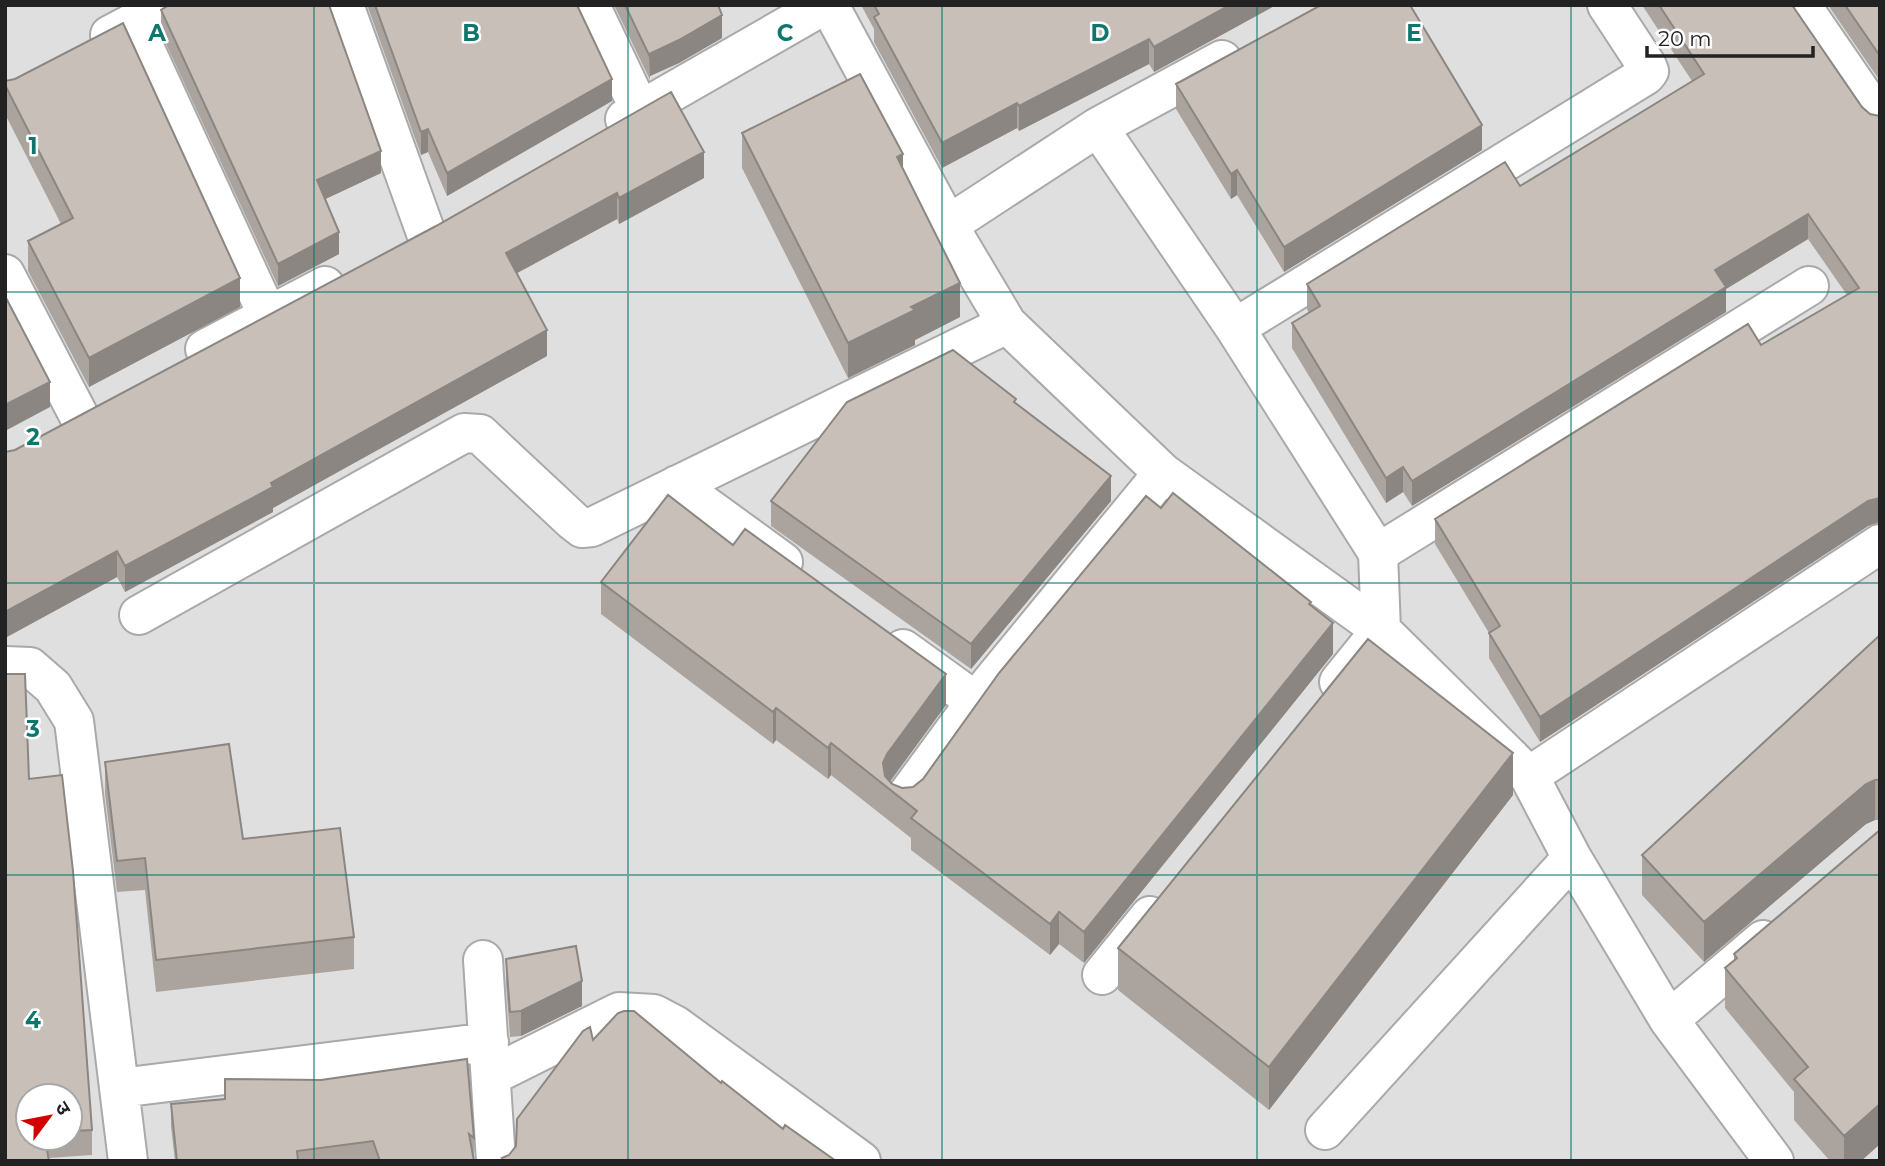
<svg xmlns="http://www.w3.org/2000/svg" width="1885" height="1166" viewBox="0 0 1885 1166" font-family="Montserrat,'Noto Sans Devanagari',sans-serif">
  <style>
    .residential { fill: #e0dfdf; fill-rule: evenodd }
    .lines { fill: none; stroke-linecap: round; stroke-linejoin: round }
    .minor-casing { stroke: #a9a9a9; stroke-width: 42 }
    .minor { stroke: #fff; stroke-width: 38 }
    .wall { fill: #aba49e; fill-rule: evenodd }
    .shaded-wall { fill: #8b8681 }
    .building { fill: #c7bfb8; stroke: #8b8681; stroke-width: 2 }
    .grid { fill: none; stroke: #0f766e; stroke-width: 2; stroke-opacity: 0.55 }
    .grid-label { font-size: 23px; text-anchor: middle; font-weight: bold; fill: #0f766e; stroke: #fff; stroke-width: 5; stroke-linejoin: round; paint-order: stroke }
  </style>
  <rect width="100%" height="100%" fill="#f2efe9"/>
  <path class="residential" d="M5,5H1880V1161H5ZM28,1096H70V1138H28Z"/>
  <g class="lines">
    <g class="minor-casing">
      <path id="minor" d="M344,5L426,233
        M590,5L640,110
        M829,5L948,225L1007,324L1163,473L1381,630L1339,682
        M1801,5L1880,120
        M133,23L268,316
        M110,35L167,5
        M625,119L824,5
        M1098,127L1235,328L1378,553L1381,630L1529,776L1572,858L1669,1020L1774,1161
        M948,225L1098,127L1222,60
        M5,274L79,416
        M1235,328L1646,75L1649,71L1647,66L1607,5
        M205,349L325,286
        M677,485L783,562
        M1378,553L1809,286
        M139,615L464,433L480,434L573,521L582,528L592,527L1007,324
        M903,649L971,698L975,699L979,697L1163,473
        M5,666L30,667L53,687L74,721L128,1161
        M1529,776L1880,544
        M905,798L979,697
        M483,960L496,1161
        M1102,975L1150,916
        M1669,1020L1763,940
        M491,1076L619,1012L654,1014L675,1025L861,1161
        M120,1088L489,1042
        M1325,1130L1572,858"/>
    </g>
    <use href="#minor" class="minor"/>
  </g>
  <path class="wall" d="M367,5H577L612,101L447,196L428,152L421,155Z
    M614,5H718L722,38L679,63L650,76V80Z
    M861,5H1276L1154,72L1149,64L1019,131L1017,128L942,168L874,42V29Z
    M1642,5H1792L1862,107L1870,114L1880,116V523L1868,526L1540,742L1489,658V633L1435,544V519L1761,345L1847,295L1808,239L1726,289V312L1412,506L1403,492L1386,503L1292,348V323L1309,313L1307,309V284L1520,186L1692,81Z
    M1828,5H1880V81Z
    M161,10L381,173L325,199L339,254L278,286L161,33Z
    M5,81L240,307L89,387L28,271V241L61,224L5,114Z
    M1176,84L1482,150L1284,272L1237,195L1231,199L1176,109Z
    M742,133L903,169L960,317L915,340V345L848,378L742,168Z
    M704,178L619,224L617,219L517,273L547,356L273,508V512L125,592L117,577L5,638V452L15,450L436,226Z
    M1016,403L1111,501L971,669L771,526V501Z
    M1161,508L1311,606L1333,654L1084,963L1059,944L1050,955L911,850V838L831,775L828,779L776,740L773,744L601,614V582L733,545L946,705L890,782L892,784L902,788L913,787L923,779Z
    M1880,635V820H1875L1866,824L1704,962L1642,895V855Z
    M105,762L243,839L354,937V969L156,992L145,890L117,892L105,794Z
    M29,779L92,1130V1155L5,1161ZM70,1096V1138H28Z
    M1513,795L1269,1110L1118,990V948Z
    M1734,954L1880,1144L1861,1161H1830L1794,1120V1092L1725,1008V968L1734,961Z
    M506,959L582,1006L521,1036L510,1037L506,984Z
    M467,1059L474,1138V1161H175L171,1127V1104L225,1099L321,1080Z"/>
  <path class="shaded-wall" d="M1230,5H1276L1154,72V47Z
    M722,15V38L679,63L650,76L649,54Z
    M1149,39V64L1019,131V106Z
    M612,79V101L447,196V173Z
    M1017,103V128L942,168V143Z
    M1482,125V150L1284,272V247Z
    M428,129V152L421,155V132Z
    M381,151V173L317,203V180Z
    M704,152V178L619,224V198Z
    M903,154V188L897,157Z
    M1237,170V195L1231,199V174Z
    M617,193V219L506,279V253Z
    M1808,214V239L1726,289V312L1412,506V481L1715,270Z
    M339,232V254L278,286V264Z
    M240,278V307L89,387V358Z
    M960,283V317L915,340V345L848,378V343L911,307Z
    M547,330V356L273,508V512L125,592V566L271,483Z
    M50,382V407L5,431V405Z
    M1403,467V492L1386,503V478Z
    M1111,476V501L971,669V644Z
    M1878,497V522L1868,526L1540,742V717L1868,501Z
    M117,551V577L5,638V612Z
    M1333,623V654L1084,963V932Z
    M946,674V705L887,785L883,763L887,754Z
    M776,708V740L773,744V712Z
    M831,743V775L828,779V748Z
    M1513,753V795L1269,1110V1067Z
    M1875,780V820L1866,824L1704,962V922L1866,784Z
    M1059,912V944L1050,955V924Z
    M582,981V1006L521,1036V1011Z
    M1880,1104V1144L1861,1161H1844V1136Z"/>
  <path class="building" d="M169,5H329L381,151L317,180L339,232L278,264L161,10Z
    M375,5H577L612,79L447,173L428,129L421,132Z
    M625,5H718L722,15L679,40L649,54L650,57Z
    M874,5H1230L1154,47L1149,39L1019,106L1017,103L942,143L874,17L879,14Z
    M1321,5H1410L1482,125L1284,247L1237,170L1231,174L1176,84Z
    M1659,5H1792L1862,107L1870,114L1880,116V498L1868,501L1540,717L1489,633L1500,626L1435,519L1748,324L1761,345L1859,288L1808,214L1715,270L1726,287L1412,481L1403,467L1386,478L1292,323L1320,306L1307,284L1505,162L1520,186L1704,74Z
    M1845,5H1880V56Z
    M123,23L240,278L89,358L28,241L73,218L5,85V81L15,79Z
    M860,74L903,154L897,157L960,283L911,307L915,310L848,343L742,133Z
    M671,92L704,152L619,198L617,193L506,253L547,330L271,483L273,487L125,566L117,551L5,612V452L15,450L436,226Z
    M5,296L50,382L5,405Z
    M953,350L1016,399L1014,402L1111,476L971,644L771,501L847,402Z
    M1173,493L1311,602L1309,604L1333,623L1084,932L1059,912L1050,924L911,818L917,811L831,743L828,748L776,708L773,712L601,582L668,495L733,545L745,529L946,674L887,754L883,763L885,776L892,784L902,788L913,787L923,779L999,673L1146,496L1161,508Z
    M1880,635V780H1875L1866,784L1704,922L1642,855Z
    M1368,639L1513,753L1269,1067L1118,948Z
    M5,674H25L29,779L62,775L73,871L92,1130L70,1131V1096H28V1138H45L49,1161H5Z
    M229,744L243,839L340,828L354,937L156,960L145,858L117,861L105,762Z
    M1880,830V1104L1844,1136L1794,1079L1808,1067L1725,968L1737,958L1734,954Z
    M576,946L582,981L521,1011L510,1012L506,959Z
    M624,1011H634L721,1083L722,1081L783,1129L785,1125L836,1161H506L502,1158L509,1155L516,1146L517,1119L583,1031L590,1027L593,1040L618,1013Z
    M467,1059L474,1138L469,1134L474,1161H380L373,1141L297,1151L298,1161H177L171,1104L225,1099V1079L321,1080Z"/>
  <path class="grid" d="M314,5V1161M628,5V1161M942,5V1161M1257,5V1161M1571,5V1161M5,292H1880M5,583H1880M5,875H1880"/>
  <g class="grid-label">
    <text x="157" y="41">A</text>
    <text x="471" y="41">B</text>
    <text x="785" y="41">C</text>
    <text x="1100" y="41">D</text>
    <text x="1414" y="41">E</text>
    <text x="33" y="154">1</text>
    <text x="33" y="445">2</text>
    <text x="33" y="737">3</text>
    <text x="33" y="1028">4</text>
  </g>
  <rect width="1885" height="1166" fill="none" stroke="#222222" stroke-width="14"/>
  <g transform="translate(49 1117) rotate(58)"><circle r="33" fill="#ffffff" stroke="#a7a7a7" stroke-width="2"/>
  <path d="M0-5L12 26L0 18L-12 26Z" fill="#d40000"/>
  <text y="-10" font-size="19" font-weight="bold" text-anchor="middle" fill="#222222">उ</text>
  </g>
  <path d="M1647 46v10h166v-10" fill="none" stroke="#222222" stroke-width="3.5"/>
  <text x="1658" y="46" font-size="21" fill="#222222" stroke="#ffffff" stroke-width="5" paint-order="stroke">20 m</text>
</svg>
